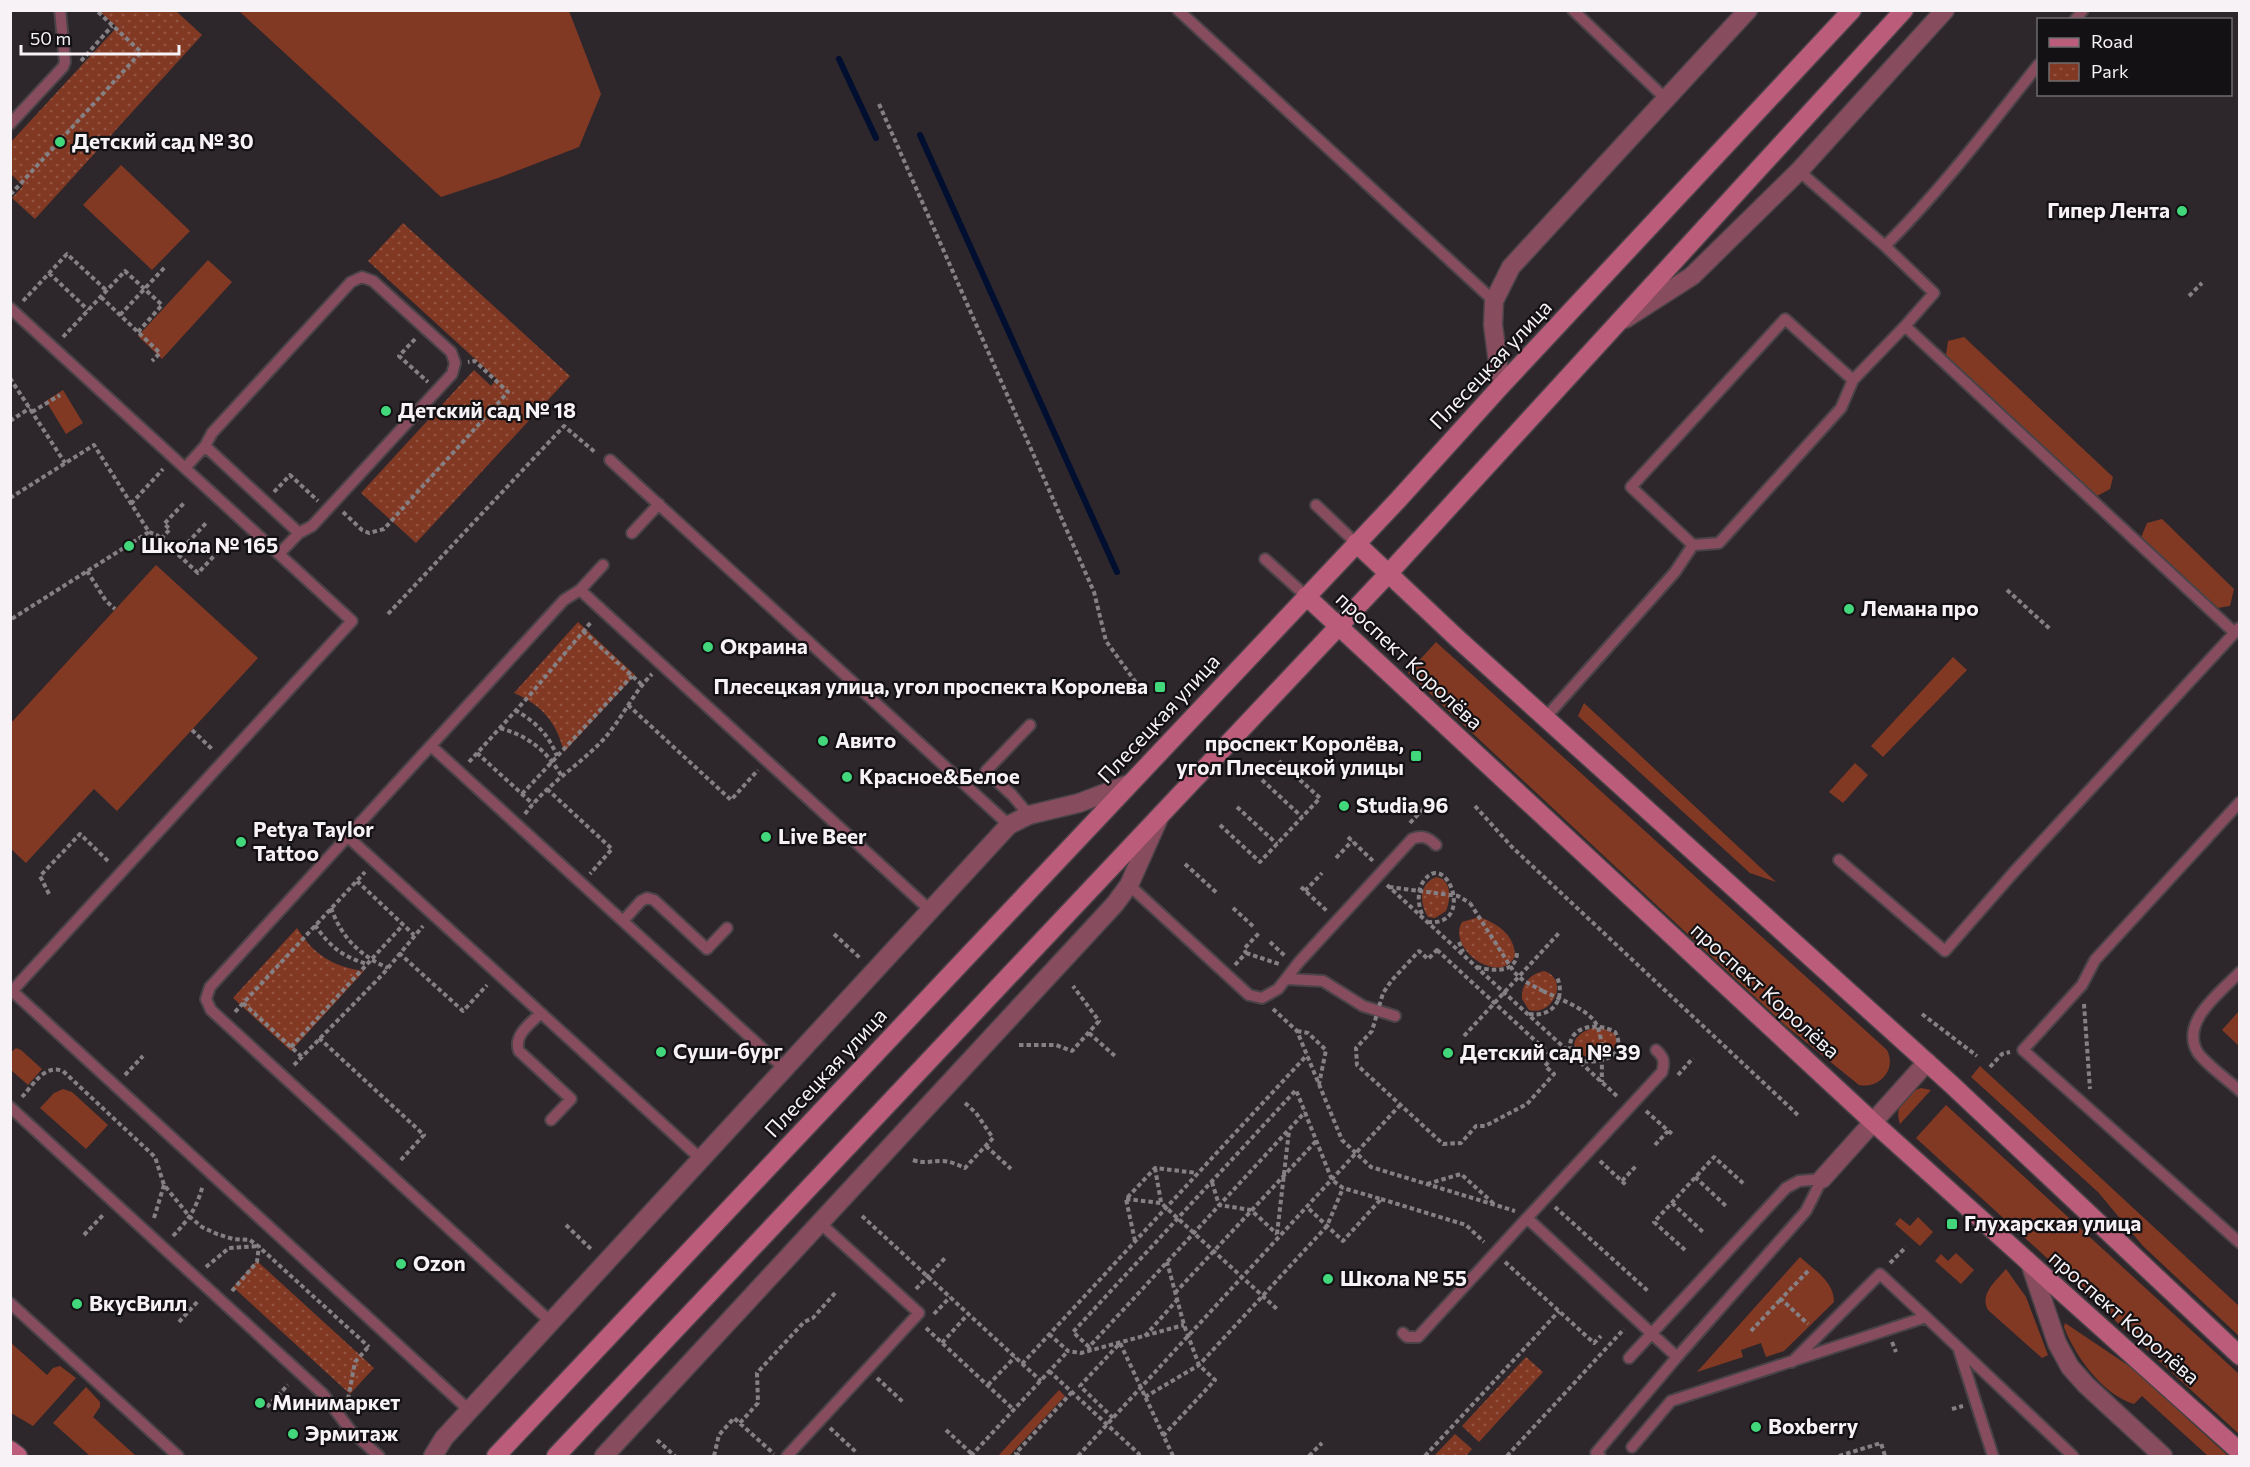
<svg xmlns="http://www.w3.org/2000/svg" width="2250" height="1467" viewBox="0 0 2250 1467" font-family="Commissioner,sans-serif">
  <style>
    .green { fill: #823924 }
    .park { fill: url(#park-dots) }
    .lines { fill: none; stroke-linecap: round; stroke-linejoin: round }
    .stream { stroke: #000e30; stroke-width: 6 }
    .lane-casing { stroke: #494348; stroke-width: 14 }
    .street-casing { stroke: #494348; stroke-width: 21 }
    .secondary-casing { stroke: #494348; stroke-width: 21 }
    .path { stroke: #858084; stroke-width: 4; stroke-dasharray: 4.5 3; stroke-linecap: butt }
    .lane { stroke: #874c5d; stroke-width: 10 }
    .street { stroke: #874c5d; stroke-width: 18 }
    .secondary { stroke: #bb5d7a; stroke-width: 18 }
    .path-bridge { stroke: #858084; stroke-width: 4; stroke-dasharray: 4.5 3; stroke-linecap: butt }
    .poi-dot { fill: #42d77b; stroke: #131113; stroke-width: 2 }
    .labels { text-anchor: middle; stroke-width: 4.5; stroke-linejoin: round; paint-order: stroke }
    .poi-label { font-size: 21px; font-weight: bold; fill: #f6f2f6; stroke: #131113; text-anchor: start }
    .street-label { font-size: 21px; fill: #f6f2f6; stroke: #131113 }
  </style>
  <defs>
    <pattern id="park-dots" width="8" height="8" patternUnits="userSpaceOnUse" patternTransform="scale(1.5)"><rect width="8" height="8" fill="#823924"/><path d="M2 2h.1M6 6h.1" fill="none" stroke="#945644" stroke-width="1.8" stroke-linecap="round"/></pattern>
  </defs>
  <rect width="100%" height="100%" fill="#2d272c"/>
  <path class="green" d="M239,11H569L601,94L579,147L498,178L441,197Z
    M121,165L190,231L152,270L83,205Z
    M208,260L232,282L162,359L138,336Z
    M1964,337L2113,477L2110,489L2097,496L1946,355L1948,341Z
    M63,390L83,423L66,434L46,401Z
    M2162,519L2234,589L2230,606L2211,609L2140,540L2147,523Z
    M156,565L258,658L117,811L94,789L26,863L11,849V723Z
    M1436,642L1887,1050C1897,1070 1879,1089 1859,1085L1786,1026L1408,673Z
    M1953,657L1967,670L1883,757L1871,746Z
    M1584,703L1776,882L1750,873L1578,716Z
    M1855,763L1868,775L1843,803L1829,792Z
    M2239,1011V1046L2222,1030Z
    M16,1048L21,1050L42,1069L28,1085L11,1070V1052Z
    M1980,1066L2239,1306V1336L2143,1246L2098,1192L1971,1077Z
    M1921,1088L1931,1090L1900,1124C1894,1107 1904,1093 1921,1088Z
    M63,1089L72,1092L108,1125L86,1149L40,1108L54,1093Z
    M1946,1105L2239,1374V1434L1916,1138Z
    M1918,1217L1933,1232L1920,1246L1895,1224L1900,1218L1910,1226Z
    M1956,1253L1974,1270L1961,1284L1935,1261L1941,1254L1948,1261Z
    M1800,1257C1814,1270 1834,1281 1834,1302L1784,1351L1766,1357L1761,1343L1741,1350L1743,1357L1697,1372Z
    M2006,1269L2026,1297L2048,1355L2042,1358L1988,1310C1979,1294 1996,1281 2006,1269Z
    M2065,1323L2132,1368L2228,1456H2208L2142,1396L2134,1404C2103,1395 2075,1356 2064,1327Z
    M10,1342L47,1375L53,1368L60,1366L76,1378L33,1426L11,1413Z
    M86,1387L100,1402V1407L93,1417L136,1456H90L53,1423Z
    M1059,1390L1065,1396L1011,1454L1009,1456H998Z"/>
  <path class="park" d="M99,11H176L202,35L35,219L12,198L23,186L11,174V142L117,27Z
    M403,223L570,376L416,543L361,493L474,370L491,386L497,379L368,261Z
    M578,622L635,675L564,752C557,723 542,705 514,693Z
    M1436,877C1452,879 1451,899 1446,911L1435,918L1428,917C1419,902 1419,884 1436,877Z
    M1479,917C1497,923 1515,935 1515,956C1501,987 1446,949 1462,922Z
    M297,928C313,954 333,967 364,971L291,1051L233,998Z
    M1544,971C1570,979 1553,1017 1529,1010L1522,999C1521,984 1530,974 1544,971Z
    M1593,1028H1602L1615,1034L1617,1041L1612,1052C1582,1070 1555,1040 1593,1028Z
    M257,1261L374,1368L350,1394L233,1287Z
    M1526,1357L1543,1372L1479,1442L1462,1426Z
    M1455,1434L1472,1449L1466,1456H1434Z"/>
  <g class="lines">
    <path class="stream" d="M839,59L876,138
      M920,135L1117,572"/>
    <g class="lane-casing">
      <path id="lane" d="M1178,10L1494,301
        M1573,10L1666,99
        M2075,20L2083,10
        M10,124L63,67L65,62L60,10
        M1799,171L1885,246L1934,293L1905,326L2235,633
        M1885,246C1941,190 1989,127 2038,65
        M10,308L352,621L13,990
        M1853,380L1785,319L1631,487L1693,545L1719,543L1841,408L1853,380L1905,326
        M610,460L1009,825
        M185,468L205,446L212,433L351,282L362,277L373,281L451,352L455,363L452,374L312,526L299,533L205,446
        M1316,505L1356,543
        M632,533L659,504
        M279,554L299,533
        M1265,559L1306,596
        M580,590L931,911
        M1546,717L1675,572L1693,545
        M431,746L785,1069
        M2240,802L2095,960L2082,985L2023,1050L2240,1243
        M1029,815L1012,795L986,771L1030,725
        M348,837L702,1160
        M1839,860L1945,951L2014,872L2239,628
        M1129,885L1249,995L1262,998L1278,989L1299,962L1412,839C1422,835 1428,837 1436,845
        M623,921L641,901L647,898L654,900L707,949L727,928
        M2240,972C2221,992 2179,1022 2198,1053C2207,1065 2228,1080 2240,1091
        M1287,979L1323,981L1363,1006L1395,1016
        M10,989L470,1411
        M541,1013C531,1023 513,1035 519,1051L571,1099L551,1120
        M1656,1050C1664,1057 1665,1062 1662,1072L1527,1218L1677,1357
        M10,1107L323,1394L351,1431L379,1456
        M10,1303L178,1456
        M1926,1317L2073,1456
        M552,1323L211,1010L206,999L210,987L564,600L580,590L603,565
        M1403,1333L1407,1337H1418L1527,1218
        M1959,1350L1993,1456
        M1629,1358L1786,1188L1799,1181L1822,1179
        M1632,1447L1671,1401L1926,1317L1880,1274L1792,1362
        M787,1456L919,1313L820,1223
        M1600,1456L1596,1453L1677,1357L1806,1211L1822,1179"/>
    </g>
    <g class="street-casing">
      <path id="street" d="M1625,319L1692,276L1799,171L1945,10
        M1501,386L1493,325L1494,301L1511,267L1748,10
        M1822,1179L1927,1062
        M2031,1266L2057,1343L2070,1367L2086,1385L2163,1456
        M433,1456L444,1438L1009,825L1029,815L1079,803L1129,784
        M604,1456L1115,904L1129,885L1158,820"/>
    </g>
    <g class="secondary-casing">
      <path id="secondary" d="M1356,543L1458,639L1951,1084L2240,1356
        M1306,596L1874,1123L2240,1452
        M10,1450L18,1456
        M496,1456L1398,500L1501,386L1852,10
        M556,1456L1388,574L1904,10"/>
    </g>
    <path class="path" d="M81,61L112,26
      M879,104L1094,592L1106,641L1137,684
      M10,192L12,193L141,52L96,10
      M49,273L88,310
      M2189,296L2202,283
      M101,297L160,353L152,361
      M23,301L67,254L107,291
      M120,315L166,266
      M63,337L125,271L162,305L138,332
      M415,339L399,356L428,382
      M10,378L65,463
      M32,412L60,395
      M10,421L30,408
      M274,492L290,475L318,501
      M10,498L94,445L149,532L10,620
      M131,504L163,469
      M343,512L362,530L369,533L384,529L508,392L475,361L468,362
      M149,532L157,535L198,573L228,541
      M161,539L170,529L164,524L185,502
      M177,554L207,522
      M87,571L106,601L115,609
      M2007,590L2050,629
      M388,614L564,426L596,453
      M583,631L641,684
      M628,705L731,800L758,770
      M515,710C536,722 548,734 557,756
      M500,728C528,736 546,750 561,775
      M192,730L213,750
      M477,753L533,804
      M469,762L529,696L592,621
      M1262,780L1302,817
      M547,789L612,849L590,874
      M522,794L632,676
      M1475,806L1512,847L1799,1116
      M1237,807L1277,844
      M525,814C546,785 577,767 602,741C621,721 632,694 652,674
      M1410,823L1424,808
      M1220,825L1260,862L1320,798L1279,761
      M1348,837L1373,861
      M1336,858L1352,841
      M1185,864L1218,894
      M357,881L414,935
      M1387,885L1618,1097
      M1301,887L1327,911
      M1389,887L1458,896L1470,903
      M1305,891L1322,873
      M49,894L40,876L80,834L109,862
      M331,908C342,938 359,955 388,968
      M1233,908L1255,928
      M1422,914C1418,905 1417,891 1423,882C1446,847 1476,926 1429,922
      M315,925C329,946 343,957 367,964
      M834,934L860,958
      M1270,942L1285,956
      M1459,942L1463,952
      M1437,950L1553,1057L1545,1066L1554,1074L1527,1104L1485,1126H1476L1461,1143L1443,1144L1357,1065L1356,1048L1372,1031L1383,993L1392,980L1419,951L1428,959Z
      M399,953L463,1011L487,985
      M1246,953L1279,964
      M1235,965L1246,953L1244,949L1259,933
      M1477,967C1492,971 1517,974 1517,952
      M1543,991C1557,998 1587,1009 1595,1022C1605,1038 1601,1064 1602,1082
      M243,1003L302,1057
      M2084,1004L2090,1089
      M1273,1009L1297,1031L1342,1140L1371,1167L1515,1211
      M235,1012L365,872
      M1529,1014C1553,1018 1566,998 1557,977
      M1922,1014L1977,1056
      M1297,1031L1308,1033L1326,1050L1319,1084
      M1089,1033L1115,1056
      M1464,1036L1559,933
      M319,1038L424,1135L399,1162
      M1019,1045H1056L1072,1051L1099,1021L1073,986
      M291,1047L403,925
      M1570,1051C1567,1025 1598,1022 1615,1032C1629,1058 1598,1065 1578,1060
      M294,1065L383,974L423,926
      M1990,1067L2002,1054L2010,1052
      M125,1075L143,1056
      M1678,1075L1693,1058
      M22,1097C33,1085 44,1064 63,1071L155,1157L164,1185L190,1217L202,1227L217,1234L233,1239L250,1240L258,1246L369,1347
      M1646,1111L1672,1134
      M1655,1145L1668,1131
      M986,1146L1011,1169
      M913,1160C924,1164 930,1161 942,1161C950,1161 958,1165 965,1168L993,1138L976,1113L965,1103
      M1600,1161L1626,1185
      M1155,1168L1161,1202
      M1695,1177L1726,1206
      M1622,1181L1636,1166
      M1212,1182L1219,1205L1251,1210L1277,1234
      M1427,1184L1461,1174L1494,1204
      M1126,1199L1161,1203L1278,1310
      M1381,1199L1466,1225L1484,1242
      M1672,1203L1703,1232
      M1555,1207L1648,1291
      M862,1216L1041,1381
      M154,1218L164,1185
      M566,1225L593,1251
      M1277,1234L1289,1131
      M84,1235L104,1214
      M173,1236C190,1218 196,1209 203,1185
      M1135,1241L1126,1199L1155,1168L1197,1173
      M1685,1250L1654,1222L1714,1157L1745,1185
      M1505,1262L1594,1343L1601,1336
      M1890,1263L1906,1247
      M206,1267L229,1248L258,1246
      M1808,1271L1781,1299L1808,1324
      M916,1289L946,1257
      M232,1291L257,1262L259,1245
      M1175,1293L1316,1141
      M934,1314L950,1297
      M179,1322L198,1301
      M926,1328L1014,1410
      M1751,1331L1781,1299
      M1049,1334L1068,1351L1081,1353L1184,1325
      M1145,1336L1177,1300
      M1892,1342L1896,1352
      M942,1343L968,1314
      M1089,1347L1073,1332L1296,1090L1332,1180L1343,1188L1381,1199L1343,1241L1307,1207
      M1090,1351L1089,1347L1305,1112
      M1022,1364L1307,1055
      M1049,1371L1139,1454L1137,1456
      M877,1378L903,1402
      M988,1385L1015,1357
      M1145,1397L1199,1365L1327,1226L1343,1188
      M348,1399L355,1362L369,1346
      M267,1407L288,1385
      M1952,1409L1963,1406
      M1113,1418L1080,1386L1120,1343L1173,1456
      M740,1423L758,1403L757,1373L804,1322L813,1318L835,1293
      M830,1428L856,1452
      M946,1430L973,1455
      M1163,1436L1215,1380L1199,1365L1184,1325L1167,1262
      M657,1440L675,1456
      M714,1456L719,1435L734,1418L774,1454
      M971,1456L1068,1351
      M1019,1456L1016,1453L1072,1392
      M1078,1456L1400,1105
      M1309,1456L1322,1443
      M1425,1456L1559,1311
      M1507,1456L1624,1329
      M1839,1456L1881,1443L1885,1456"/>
    <use href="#lane" class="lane"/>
    <use href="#street" class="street"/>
    <use href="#secondary" class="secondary"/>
    <path class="path-bridge" d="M1470,903L1514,972L1524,981L1543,991"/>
  </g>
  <g class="poi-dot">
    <circle cx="60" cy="142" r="6"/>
    <circle cx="2182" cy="211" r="6"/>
    <circle cx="386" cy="411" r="6"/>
    <circle cx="129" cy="546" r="6"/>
    <circle cx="1849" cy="609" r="6"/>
    <circle cx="708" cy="647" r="6"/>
    <rect x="1154" y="681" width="12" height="12" rx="3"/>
    <circle cx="823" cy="741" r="6"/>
    <rect x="1410" y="750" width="12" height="12" rx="3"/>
    <circle cx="847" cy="777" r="6"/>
    <circle cx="1344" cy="806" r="6"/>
    <circle cx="766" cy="837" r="6"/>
    <circle cx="241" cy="842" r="6"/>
    <circle cx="661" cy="1052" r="6"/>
    <circle cx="1448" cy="1053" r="6"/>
    <rect x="1946" y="1218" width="12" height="12" rx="3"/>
    <circle cx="401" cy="1264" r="6"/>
    <circle cx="1328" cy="1279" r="6"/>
    <circle cx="77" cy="1304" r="6"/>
    <circle cx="260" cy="1403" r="6"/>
    <circle cx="1756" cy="1427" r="6"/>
    <circle cx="293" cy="1434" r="6"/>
  </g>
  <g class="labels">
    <g class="poi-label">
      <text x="72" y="149">Детский сад № 30</text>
      <text x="2170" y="218" text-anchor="end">Гипер Лента</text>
      <text x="398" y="418">Детский сад № 18</text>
      <text x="141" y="553">Школа № 165</text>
      <text x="1861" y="616">Лемана про</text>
      <text x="720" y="654">Окраина</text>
      <text x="1148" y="694" text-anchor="end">Плесецкая улица, угол проспекта Королева</text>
      <text x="835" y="748">Авито</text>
      <text x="1404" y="751" text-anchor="end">проспект Королёва,<tspan x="1404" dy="24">угол Плесецкой улицы</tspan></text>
      <text x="859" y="784">Красное&amp;Белое</text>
      <text x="1356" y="813">Studia 96</text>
      <text x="253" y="837">Petya Taylor<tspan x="253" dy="24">Tattoo</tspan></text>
      <text x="778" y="844">Live Beer</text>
      <text x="673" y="1059">Суши-бург</text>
      <text x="1460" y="1060">Детский сад № 39</text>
      <text x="1964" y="1231">Глухарская улица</text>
      <text x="413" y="1271">Ozon</text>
      <text x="1340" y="1286">Школа № 55</text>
      <text x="89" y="1311">ВкусВилл</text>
      <text x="272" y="1410">Минимаркет</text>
      <text x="1768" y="1434">Boxberry</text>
      <text x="305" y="1441">Эрмитаж</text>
    </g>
    <g class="street-label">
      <text transform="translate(1491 365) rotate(-47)" y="7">Плесецкая улица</text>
      <text transform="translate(1409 661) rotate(43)" y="7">проспект Королёва</text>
      <text transform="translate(1159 719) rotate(-47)" y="7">Плесецкая улица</text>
      <text transform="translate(1765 991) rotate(42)" y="7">проспект Королёва</text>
      <text transform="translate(826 1073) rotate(-47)" y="7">Плесецкая улица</text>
      <text transform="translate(2124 1318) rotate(41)" y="7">проспект Королёва</text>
    </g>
  </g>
  <rect width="2250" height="1467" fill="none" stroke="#f6f2f6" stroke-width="24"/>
  <rect x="2037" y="18" width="195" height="78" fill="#131113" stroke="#6e6b6e" stroke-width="1.5"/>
  <rect x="2049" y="38" width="30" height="9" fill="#bb5d7a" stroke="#6e6b6e" stroke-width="1.5"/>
  <text x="2091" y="48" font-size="18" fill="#f6f2f6">Road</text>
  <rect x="2049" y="63" width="30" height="18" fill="url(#park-dots)" stroke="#6e6b6e" stroke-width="1.5"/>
  <text x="2091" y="78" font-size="18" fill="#f6f2f6">Park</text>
  <path d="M21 45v9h158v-9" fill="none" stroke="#f6f2f6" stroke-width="3"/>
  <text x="30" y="45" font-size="18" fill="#f6f2f6" stroke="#131113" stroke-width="4.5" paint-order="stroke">50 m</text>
</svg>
